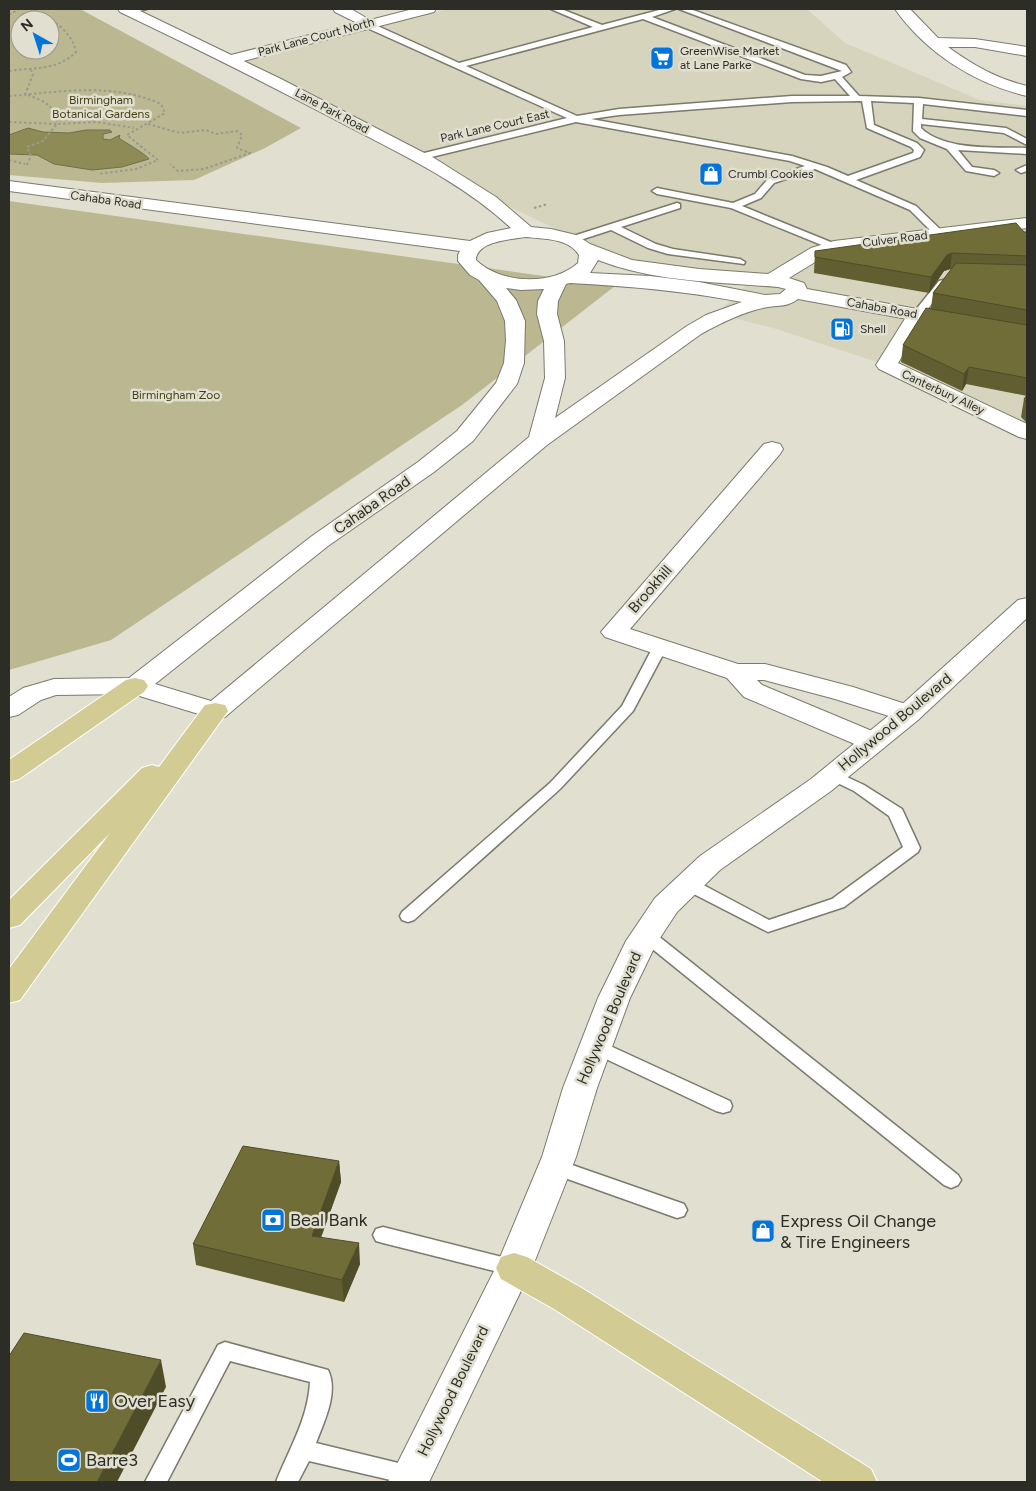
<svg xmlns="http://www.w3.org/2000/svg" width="1036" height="1491" viewBox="0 0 1036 1491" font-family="Figtree,sans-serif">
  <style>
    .built { fill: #d6d4bd }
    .green { fill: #bab791; fill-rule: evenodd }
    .water { fill: #8f8b57; stroke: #726f49 }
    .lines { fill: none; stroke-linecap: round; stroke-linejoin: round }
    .service-casing { stroke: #7b7a6c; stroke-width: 3 }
    .minor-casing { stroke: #7b7a6c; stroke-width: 2 }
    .tertiary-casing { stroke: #7b7a6c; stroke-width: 2 }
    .secondary-casing { stroke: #7b7a6c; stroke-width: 2 }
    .trunk-casing { stroke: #fff; stroke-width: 2 }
    .path { stroke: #99998d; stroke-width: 2; stroke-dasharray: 2.5 2.5; stroke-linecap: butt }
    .service { fill: #fff; fill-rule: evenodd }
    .minor { fill: #fff; fill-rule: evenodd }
    .tertiary { fill: #fff; fill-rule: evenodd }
    .secondary { fill: #fff; fill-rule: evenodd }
    .trunk { fill: #d2cc94; fill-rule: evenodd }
    .wall { fill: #615e31 }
    .shaded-wall { fill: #4f4c28 }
    .building { fill: #716d39; stroke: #4f4c28 }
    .labels { text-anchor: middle; stroke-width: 5; stroke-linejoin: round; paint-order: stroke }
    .far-street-label { font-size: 12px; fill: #2d2d27; stroke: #e1e0d0 }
    .far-poi-label { font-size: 12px; fill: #2d2d27; stroke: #e1e0d0; text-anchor: start }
    .far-park-label { font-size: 12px; fill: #433f15; stroke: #e1e0d0 }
    .street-label { font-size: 15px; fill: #2d2d27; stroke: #e1e0d0 }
    .near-poi-label { font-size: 18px; fill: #2d2d27; stroke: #e1e0d0; text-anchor: start }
  </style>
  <rect width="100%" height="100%" fill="#e1e0d0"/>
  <path class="built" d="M449,9H807L845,43L980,100L1027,106V432L886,365L773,328L717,314L750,281L627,263L479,192L232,59Z"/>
  <path class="green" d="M9,9H80L301,128L265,148L194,180L102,183L9,175ZM20,20H50V50H20Z
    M9,201L615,286L462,405L111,640L9,670Z"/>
  <path class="water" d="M28,128L43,132L69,133L86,130H110L112,132L103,134V139L110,140L120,135L119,138C126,143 147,155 149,159L122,167L92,170L54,164L37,155L9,154V135Z"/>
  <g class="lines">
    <g class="service-casing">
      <path id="service" d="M128,9H147L131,13L127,11Z
        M551,9H561L602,25L663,9H675L652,17L805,75L821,76L842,71L679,9H690L846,65L851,72L842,77L859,96L919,98L1027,110V116L923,104L922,119L1006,128L1027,139V145L1004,133L921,124V128C944,151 996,147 1027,148V154L958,150L972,167L994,170L999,173L994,176L966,171L947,149L920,138L913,131L914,103L871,101L874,125L917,143L924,150L920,157L856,180L916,206L944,233L943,235H935L910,210L815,169L774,183L761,198L742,206L838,245V249L834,250L731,208L657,194L652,191L657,188L733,203L755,194L768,179L805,166L790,161L576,122L419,160L416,159V155L567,118L365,27V23H371L459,63L593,27ZM643,19L801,79L821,82L835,79L850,96H792L619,109L577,116L466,66ZM862,101L867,128L911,147L914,150L913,153L848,176L827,167L792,156L591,119L619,115L792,102Z
        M1027,165V171L1021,173L1016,170Z
        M677,203L680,204V208L621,227L656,244L673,249L740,259L745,262L744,264L668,254L648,248L611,230L571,243L566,240L567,238Z
        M943,280L948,283L947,285L922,316H914L913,314L914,312L939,281Z
        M660,643L667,647L633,711L560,789L414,920L408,922L402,920L400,916L402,912L550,783L622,706L653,647Z
        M832,770L864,785L902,809L920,848L918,852L844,907L768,932L682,888L680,884L682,880L688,879L694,880L769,920L832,899L903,847L889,816L854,791L827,778L824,775L827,772Z
        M646,929L652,931L958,1175L961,1180L958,1185L951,1188L944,1185L640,939L638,935L640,931Z
        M595,1039L730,1101L732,1106L730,1111L723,1113L716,1111L589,1051L586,1046L589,1041Z
        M555,1159L684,1204L687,1210L684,1216L677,1218L548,1172L545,1167L548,1162Z
        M383,1227L514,1260L521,1262L524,1268L521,1274L514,1276L383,1243L376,1241L373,1235L376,1229Z
        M225,1342L328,1370C339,1392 324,1422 316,1443L419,1468L422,1475L419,1482H399L309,1461L298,1482H276C289,1449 308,1419 310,1382L230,1361L167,1482H145L218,1345Z"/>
    </g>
    <g class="minor-casing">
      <path id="minor" d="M333,9H351L370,20L413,9H436L434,12L232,64L227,62L224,59L227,56L357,23L335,12Z
        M895,9H910L938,38L975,39L1027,47V56L975,47H948C973,65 997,79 1027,86V96C975,84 926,53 895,9Z
        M918,308L925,310L928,314L898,363L1027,424V439L1019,437L879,369L876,365L908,314L911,310Z
        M772,442L780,444L783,449L780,454L630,629L738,664H765L853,687L918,708L921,714L918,720L908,722L835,699L764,680H757L762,685L884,736L888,742L884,748L874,750L864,748L744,697L727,678L605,637L601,632L764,444Z"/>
    </g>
    <g class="tertiary-casing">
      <path id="tertiary" d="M118,9H136L281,79L434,158L496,197L531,227L551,229L576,235L590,244L632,260L699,269L768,274L811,248L834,241L1027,218V228L836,252L825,256L789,278L804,283L807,289L1027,329V341L798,299C788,307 779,305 768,307C745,311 721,323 701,334L547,445L225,717L215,719L133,694L56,695L41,700L18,715L9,717V697L23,688L54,679L129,678L312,536L418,462L457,431L496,383L504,363L506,340L505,321L497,301L479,280L470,275L458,261V255L460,251L9,191V181L470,241L487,233L511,228C466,186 411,159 357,131C279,90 200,50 120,12ZM526,237C543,239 569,238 579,255L578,263C553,286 500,284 476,260C476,241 513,239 526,237ZM598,260C654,282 718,282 778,287L786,289L780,294L765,295L699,282L650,276L590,273ZM570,283C628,286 685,291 742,302L706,315L687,326L555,418L565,378L564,341L557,314L558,301L566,284ZM506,288L521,290L544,289L538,301L537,314L544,341L545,378L529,437L211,701L155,684L328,546L434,472L473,441L517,384L524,363L525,321L516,300Z"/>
    </g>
    <g class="secondary-casing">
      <path id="secondary" d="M1027,598V618L918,720L831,791L720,870L677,912L656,944L630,998L597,1088L576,1157L532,1268L429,1482H388L496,1267L542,1157L563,1088L598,998L626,941L655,898L700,856L811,779L898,708L1018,600Z"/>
    </g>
    <g class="trunk-casing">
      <path id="trunk" d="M135,678L144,680L148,686L144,692L19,779L9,782V760L126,680Z
        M215,703L225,705L228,711L20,1000L9,1003V969L110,833L20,925L9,928V900L142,768L152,765L159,767L205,705Z
        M514,1253L527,1257L580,1287L871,1469L877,1482H823L554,1309L501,1279L496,1268L501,1257Z"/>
    </g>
    <path class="path" d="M9,15L19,9
      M9,71C34,67 57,71 76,52C72,30 49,17 30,9
      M25,95L33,74L31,70
      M9,96C61,92 112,82 161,104L165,113L127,135L158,160L136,169L98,174
      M9,122L57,124C56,105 43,101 28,95
      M148,124L180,133L206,130L216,134L237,131L242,135L237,148L250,153L204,169L178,171L170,164
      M9,160L25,164
      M27,165L31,156L27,147L43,141L57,124L97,122L134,128
      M534,208L548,204"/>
    <use href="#service" class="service"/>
    <use href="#minor" class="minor"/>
    <use href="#tertiary" class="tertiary"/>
    <use href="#secondary" class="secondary"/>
    <use href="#trunk" class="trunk"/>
  </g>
  <path class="wall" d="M1024,232H1027V423L1021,417L1024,399L1027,396L966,384L962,391L901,362L903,345L931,308L933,293L951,269L944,271L929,293L814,273L815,251Z
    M339,1161L341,1182L321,1237L360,1264L344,1302L196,1265L193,1244Z"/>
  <path class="shaded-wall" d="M952,253L950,269L944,271L929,293L931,277L947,255Z
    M969,367L966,384L962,391L964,374Z
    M339,1161L341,1182L314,1257L312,1236Z
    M359,1243L360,1264L344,1302L342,1280Z
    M161,1360L166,1387L117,1482H97Z"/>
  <path class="building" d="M1016,223L1024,232H1027V256L952,253L947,255L931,277L815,257V251Z
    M956,263L1027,265V310L933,293Z
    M926,308L1027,325V378L969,367L964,374L903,345Z
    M1027,395V403L1024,399Z
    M243,1146L339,1161L312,1236L359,1243L342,1280L193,1244Z
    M24,1333L161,1360L97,1482H9V1356Z"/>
  <defs>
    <g id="supermarket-square" transform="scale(1.25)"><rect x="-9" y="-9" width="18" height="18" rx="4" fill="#0374db" stroke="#e1e0d0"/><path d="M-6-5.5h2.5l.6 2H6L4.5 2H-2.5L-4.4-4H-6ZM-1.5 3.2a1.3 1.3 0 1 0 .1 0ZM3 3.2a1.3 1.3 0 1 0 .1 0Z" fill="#fff"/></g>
    <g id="shop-square" transform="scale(1.25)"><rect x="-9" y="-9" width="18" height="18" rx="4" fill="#0374db" stroke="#e1e0d0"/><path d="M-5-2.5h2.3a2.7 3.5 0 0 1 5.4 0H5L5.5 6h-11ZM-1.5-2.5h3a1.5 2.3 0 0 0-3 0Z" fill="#fff"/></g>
    <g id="fuel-square" transform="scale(1.25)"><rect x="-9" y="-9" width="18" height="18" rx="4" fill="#0374db" stroke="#e1e0d0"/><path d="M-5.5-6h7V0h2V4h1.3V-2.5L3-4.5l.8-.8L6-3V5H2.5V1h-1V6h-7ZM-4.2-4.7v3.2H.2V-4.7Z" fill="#fff"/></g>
    <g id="bank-square" transform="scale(1.25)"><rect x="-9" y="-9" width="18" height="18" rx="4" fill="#0374db" stroke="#e1e0d0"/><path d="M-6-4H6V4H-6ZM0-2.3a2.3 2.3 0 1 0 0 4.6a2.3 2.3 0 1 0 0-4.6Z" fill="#fff"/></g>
    <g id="restaurant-square" transform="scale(1.25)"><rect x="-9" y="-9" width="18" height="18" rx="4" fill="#0374db" stroke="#e1e0d0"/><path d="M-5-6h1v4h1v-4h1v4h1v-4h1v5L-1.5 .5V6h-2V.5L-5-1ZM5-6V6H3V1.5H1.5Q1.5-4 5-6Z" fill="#fff"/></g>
    <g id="stadium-square" transform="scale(1.25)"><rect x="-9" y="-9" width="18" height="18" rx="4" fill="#0374db" stroke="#e1e0d0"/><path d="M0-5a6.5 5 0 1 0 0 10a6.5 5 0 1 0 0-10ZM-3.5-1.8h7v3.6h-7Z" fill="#fff"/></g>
  </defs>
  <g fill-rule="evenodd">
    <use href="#supermarket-square" x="662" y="58"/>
    <use href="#shop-square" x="711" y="174"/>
    <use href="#fuel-square" x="842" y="329"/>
    <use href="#bank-square" x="273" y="1220"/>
    <use href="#shop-square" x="763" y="1231"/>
    <use href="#restaurant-square" x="97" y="1401"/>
    <use href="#stadium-square" x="69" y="1460"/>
  </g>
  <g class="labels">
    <g class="far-street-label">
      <text transform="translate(316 37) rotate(-15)" y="4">Park Lane Court North</text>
      <text transform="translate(332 111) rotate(28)" y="4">Lane Park Road</text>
      <text transform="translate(495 126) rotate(-13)" y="4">Park Lane Court East</text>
      <text transform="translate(106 200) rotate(8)" y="4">Cahaba Road</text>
      <text transform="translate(895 239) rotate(-7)" y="4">Culver Road</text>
      <text transform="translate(882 308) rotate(10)" y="4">Cahaba Road</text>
      <text transform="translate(943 392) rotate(25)" y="4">Canterbury Alley</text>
    </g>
    <g class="far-poi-label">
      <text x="680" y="55">GreenWise Market<tspan x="680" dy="14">at Lane Parke</tspan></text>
      <text x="728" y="178">Crumbl Cookies</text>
      <text x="860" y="333">Shell</text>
    </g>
    <g class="far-park-label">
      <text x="101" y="104">Birmingham<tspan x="101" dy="14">Botanical Gardens</tspan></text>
      <text x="176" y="399">Birmingham Zoo</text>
    </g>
    <g class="street-label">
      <text transform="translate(372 505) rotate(-35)" y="5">Cahaba Road</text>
      <text transform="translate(650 589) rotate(-49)" y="5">Brookhill</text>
      <text transform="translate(895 722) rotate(-40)" y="5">Hollywood Boulevard</text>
      <text transform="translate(609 1018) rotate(-67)" y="5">Hollywood Boulevard</text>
      <text transform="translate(453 1391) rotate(-64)" y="5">Hollywood Boulevard</text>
    </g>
    <g class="near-poi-label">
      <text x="290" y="1226">Beal Bank</text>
      <text x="780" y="1227">Express Oil Change<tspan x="780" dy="21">&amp; Tire Engineers</tspan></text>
      <text x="114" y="1407">Over Easy</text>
      <text x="86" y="1466">Barre3</text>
    </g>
  </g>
  <rect width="1036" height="1491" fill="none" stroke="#2d2d27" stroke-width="20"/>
  <g transform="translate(35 35) rotate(321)"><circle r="24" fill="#e1e0d0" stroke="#99988c"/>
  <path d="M0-4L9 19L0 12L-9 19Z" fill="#0374db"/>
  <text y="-8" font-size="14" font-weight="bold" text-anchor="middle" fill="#2d2d27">N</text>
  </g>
</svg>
